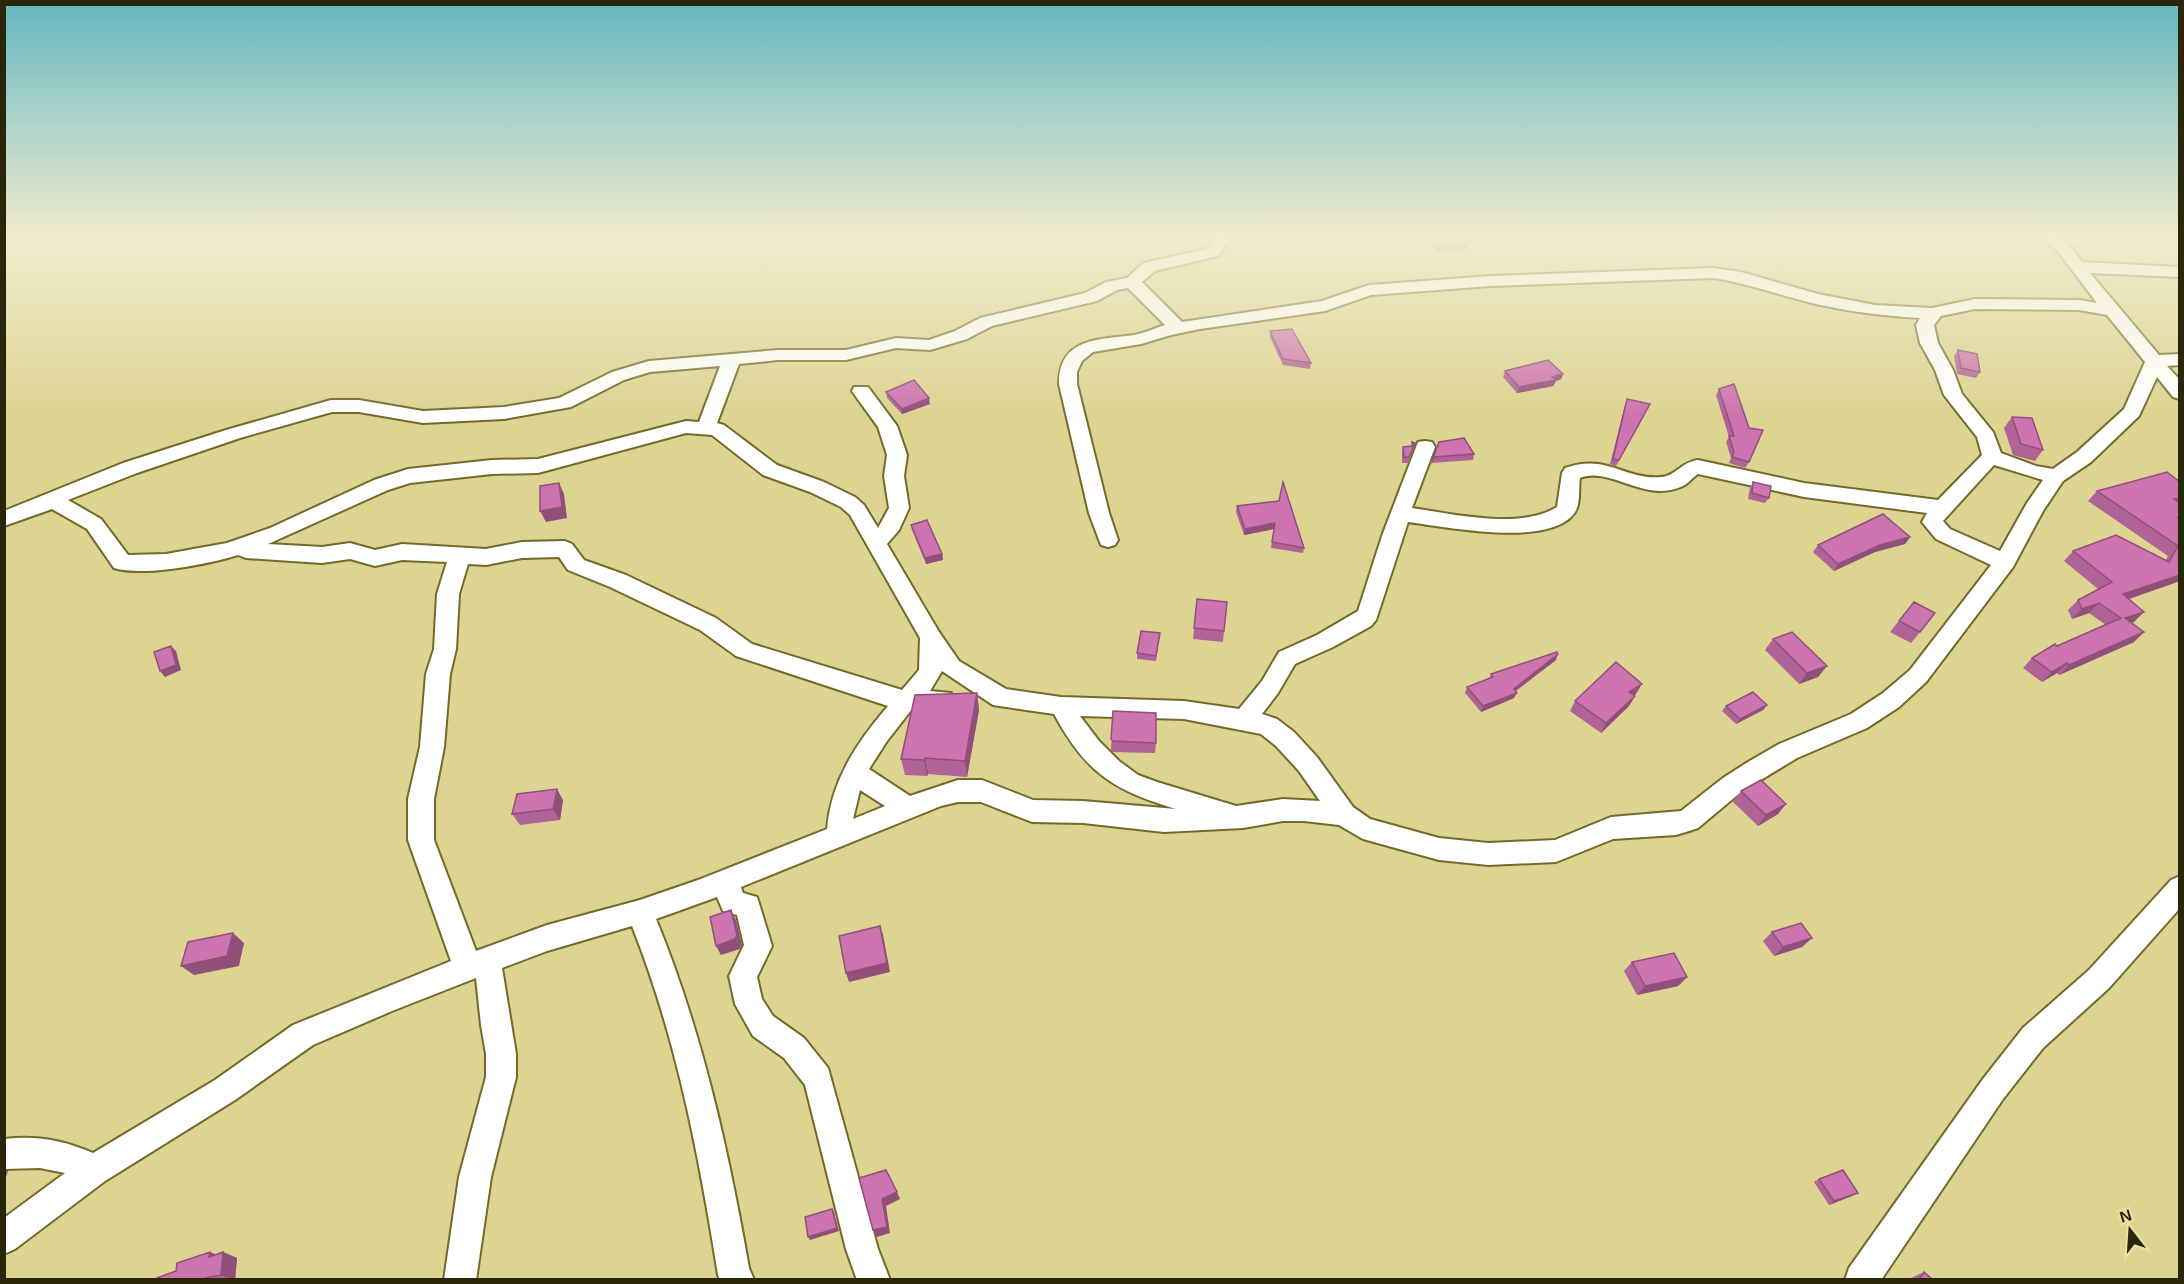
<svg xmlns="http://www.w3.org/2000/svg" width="2184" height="1284" viewBox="0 0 2184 1284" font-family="Arial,sans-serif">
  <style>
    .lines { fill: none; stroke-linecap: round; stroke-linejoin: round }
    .minor-casing { stroke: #736a2a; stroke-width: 4 }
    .minor { fill: #fff; fill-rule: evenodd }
    .wall { fill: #b06396 }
    .shaded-wall { fill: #90507a }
    .building { fill: #cd73af; stroke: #90507a; stroke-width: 1.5 }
  </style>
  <rect width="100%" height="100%" fill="#ddd492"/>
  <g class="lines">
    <g class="minor-casing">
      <path id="minor" d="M1217,235H1233L1218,256L1155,271L1142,282L1182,322L1322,301L1369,285L1491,276L1713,268L1741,272L1818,294L1875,305L1932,308L1975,299L2079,300L2097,303L2060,254L2040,235H2057L2072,248L2082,262L2180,267V277L2090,273L2159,355L2180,354V365L2167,366L2180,380V399L2173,397L2157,377L2139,416L2091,462L2063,481L2043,511L2013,567L1926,682L1899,707L1867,728L1797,758L1741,792L1698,828L1689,831L1676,835L1613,839L1556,862L1488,865L1439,860L1363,839L1339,825L1304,821H1283L1243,828L1164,832L1083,823L1032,822L981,802H958L941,806L741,887L743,893L757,897L772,946L757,977L762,999L773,1016L804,1038L828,1068L878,1249L890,1280H857L846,1249L805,1085L784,1058L753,1036L735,1004L729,976L744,945L737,915L723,911L717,897L656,919C702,1031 728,1148 749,1268L754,1280H720L718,1275C699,1156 677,1039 632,926L547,951L502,968L516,1054V1077L491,1177L476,1280H444L459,1177L486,1077V1054L481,1025L476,978L392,1011L313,1045L235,1100L105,1181L15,1249L4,1254V1218L65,1173L40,1168L4,1169V1139C37,1135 63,1140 93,1153L215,1080L293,1025L451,961L408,840V799L420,747L426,674L434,649L437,594L447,562L402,560L375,566L350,559L322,563L246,558L238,555C209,564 144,577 114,568L87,529L52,509L4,526V511L123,463L226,430L331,400H359L423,411L504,407L559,398L612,372L649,361L778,350H846L896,338L929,340L955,331L980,318L1085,293L1106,282L1127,278L1143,263L1207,249ZM1713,278C1748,283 1781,296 1816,304C1851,312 1885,316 1920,318L1916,325L1920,343L1935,370L1944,395L1977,437L1982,455L1938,500L1804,483L1698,460C1681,462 1676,476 1661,477C1624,480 1607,453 1565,468L1562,473L1557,507C1520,530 1454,514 1412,508L1435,447L1432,442L1425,441L1418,442L1382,536L1358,611L1317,635L1279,652L1262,681L1239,709L1184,701L1061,697L1006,689L959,661L939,632L887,544L899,530L909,508L904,476L907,455L897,426L868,387H854L852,391L878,427L887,455L884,476L889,508L878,528L864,505L855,497L824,482L777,465L724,425L717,423L739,364L778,360H846L896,348L930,350L967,339L992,326L1097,301L1117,290L1128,288L1165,325C1155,328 1145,333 1134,335C1099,340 1059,337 1059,384L1089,513L1101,545L1108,547L1115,545L1118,540L1109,513L1077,384V372L1082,361L1093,352L1141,344L1171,335L1200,329L1325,311L1371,295L1491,286ZM1975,309L2079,310L2107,315L2145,362L2124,409L2077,452L2053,469L2036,466L2001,453L1993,432L1962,394L1953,370L1938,343L1934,325L1941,316ZM720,366L699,422L686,421L538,459L492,460L408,469L374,480L270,528L227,543L166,554L128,555L101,519L68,500L137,473L240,438L332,412H359L423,423L504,419L571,407L624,380L650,372ZM686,433L712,435L763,475L810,492L841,507L850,515L920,638L919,670L902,690L752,644L716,618L626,575L584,560L572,544L565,541L522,542L486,549L402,544L375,550L350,543L322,547L268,544L388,490L410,483L492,474L538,473ZM1994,465L2043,480L2027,503L2000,551L1950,529L1943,521ZM1698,474L1804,497L1927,513L1922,522L1936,539L1991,565L1910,670L1883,693L1851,714L1779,744L1748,762L1723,778L1681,811L1611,817L1555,840L1488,843L1439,838L1370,819L1353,807L1317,757L1294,732L1277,719L1262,714L1278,693L1295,664L1333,647L1371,626L1376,620L1408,522C1446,527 1541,546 1571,517C1582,507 1578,491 1580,478C1610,466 1645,504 1683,486C1689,483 1693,477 1698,474ZM559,557L568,570L610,587L700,630L736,656L888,706C857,742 831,781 827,829L698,880L640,900L547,925L476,951L434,840V799L444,747L450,674L456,649L459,594L468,564L486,565L522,558ZM942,671L993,705L1054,714C1086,773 1113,790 1176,809L1083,801L1033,800L982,780H958L910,796L869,769L887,741L912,709H943L951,707L955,700L951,693L930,691ZM1080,716L1184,719L1261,734L1276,746L1299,771L1320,801L1283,799L1236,806L1157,782L1138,775L1119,761L1099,741ZM860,790L885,806L853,819Z
        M2180,876V908L2109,988L2043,1048L2003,1099L1881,1280H1845L1849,1268L1983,1079L2023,1028L2089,970L2171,880Z"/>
    </g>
    <use href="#minor" class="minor"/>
  </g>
  <path class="wall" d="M1424,235H1480L1481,236L1479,243L1469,244L1468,250L1437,252Z
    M1270,331L1311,363L1310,369L1283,365L1270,337Z
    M1958,350L1980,372L1976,378L1957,374L1954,356Z
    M1505,371L1563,374L1561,379L1556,381L1553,386L1517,393L1503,377Z
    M1719,389L1749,462L1745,468L1729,463L1731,458L1726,442L1729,437L1716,395Z
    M886,392L930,404L902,414L887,398Z
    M1627,399L1650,404L1616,466L1610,464L1625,405Z
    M2012,417L2043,450L2035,461L2013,455L2004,428Z
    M1412,442L1413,448L1408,463H1402V453L1403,447L1411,446Z
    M1439,442L1474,454L1473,460L1432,463L1430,467Z
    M1283,482L1304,548L1303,553L1271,548L1274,529L1244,535L1236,512L1237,506L1279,501Z
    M1753,482L1769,498L1765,503L1748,499L1750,488Z
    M2180,482V581L2129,599L2134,622L2132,623L2134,642L2059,675L2057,673L2042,682L2023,668L2032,658L2106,625L2089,613L2072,619L2068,610L2078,600L2098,589L2064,561L2073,551L2166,560L2168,556L2088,501L2097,491Z
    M911,525L942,554L943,560L926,564L912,530Z
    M1910,537L1905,544L1875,552L1834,571L1813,552L1818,545Z
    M1197,599L1224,631L1223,642L1193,639Z
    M1914,602L1920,632L1911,643L1890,632Z
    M1160,633L1156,661L1137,659V653Z
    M1773,639L1827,666L1818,677L1799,684L1765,650Z
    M1556,660L1516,691L1514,698L1481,712L1465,693L1467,687L1489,679L1491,674Z
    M977,693L979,710L967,777L928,774L927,776L905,775L901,759Z
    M1636,694L1634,695L1635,696L1629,706L1601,733L1570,711L1575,701Z
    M1767,705L1763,710L1736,724L1722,711L1726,706Z
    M1113,711L1156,743L1155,753L1113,752L1111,750Z
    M1741,791L1778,814L1758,826L1733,802Z
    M563,800L560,820L520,825L512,814Z
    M1772,932L1812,938L1802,947L1774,956L1763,941Z
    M1632,962L1687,977L1678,986L1637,995L1624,971Z
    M1819,1179L1858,1193L1852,1196L1829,1205L1814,1182Z
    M210,1252L216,1255L223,1252L237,1258L235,1280H158L176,1271Z
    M1924,1272L1933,1280H1910L1911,1278Z"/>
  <path class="shaded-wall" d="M1563,374L1561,379L1556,381L1553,386L1517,393L1519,387Z
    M929,398L930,404L902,414V409Z
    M559,483L564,494L567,518L546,522L540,511Z
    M1275,523L1274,529L1244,535L1245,529Z
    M1910,537L1905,544L1875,552L1834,571L1838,564L1880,545Z
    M942,554L943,560L926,564L925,558Z
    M2180,575V581L2114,604L2123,594Z
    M2099,603L2089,613L2072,619L2082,609Z
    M2144,612L2134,622L2115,628L2125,618Z
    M2144,632L2134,642L2059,675L2069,665Z
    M171,646L176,651L181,670L165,677L160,671Z
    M1558,654L1556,660L1511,694L1514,689Z
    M2067,663L2057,673L2042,682L2052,672Z
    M1827,666L1818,677L1799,684L1807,673Z
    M1642,684L1636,694L1623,701L1629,692Z
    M977,693L979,710L967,777L965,761Z
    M1517,693L1514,698L1481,712L1483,706Z
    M1635,696L1629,706L1601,733L1606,723Z
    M1767,705L1763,710L1736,724L1740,719Z
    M925,758L928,774L927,776L924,760Z
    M557,789L563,800L560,820L553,809Z
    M1786,804L1778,814L1758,826L1766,815Z
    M731,910L736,920L742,945L740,949L721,955L716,946Z
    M880,926L883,935L890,972L849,982L846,973Z
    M233,933L244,943L239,966L194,975L181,966Z
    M1812,938L1802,947L1774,956L1783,947Z
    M1687,977L1678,986L1637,995L1645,986Z
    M4,1169L8,1171L4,1183Z
    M897,1192L900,1199L886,1206L890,1233L877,1237L873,1230L882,1199Z
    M1858,1193L1852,1196L1829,1205L1834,1201Z
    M832,1209L834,1212L839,1231L810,1240L808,1237Z
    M210,1252L222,1257L223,1252L237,1258L235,1280H232L221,1275L209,1257Z"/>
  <path class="building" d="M1432,235H1480L1481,236L1464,237L1470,242L1439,245Z
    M1292,329L1311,363L1283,359L1270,331Z
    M1958,350L1977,354L1980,372L1961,368Z
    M1548,360L1563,374L1552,377L1556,380L1519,387L1505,371Z
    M914,380L929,398L902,409L886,392Z
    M1734,384L1749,428L1763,430L1749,462L1732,457L1734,452L1729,436H1734L1719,389Z
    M1627,399L1650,404L1619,460L1613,459Z
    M2012,417L2032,418L2043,450L2021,444Z
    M1464,438L1474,454L1434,457L1432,461L1439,442Z
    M1412,442L1415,443L1409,457H1404L1403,447L1413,446Z
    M2167,472L2180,482V498L2174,499L2180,503V518H2178L2180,520V575L2123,594L2144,612L2125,618L2144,632L2069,665L2067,663L2052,672L2032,658L2055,644L2057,646L2121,618L2099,603L2082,609L2078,600L2112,582L2073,551L2116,535L2169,562L2178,546L2097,491Z
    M1283,482L1304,548L1272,542L1275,523L1245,529L1237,506L1279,501Z
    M1753,482L1771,486L1769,498L1752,493Z
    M559,483L562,507L540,511V486Z
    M1883,514L1910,537L1880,545L1838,564L1818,545Z
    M927,520L942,554L925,558L911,525Z
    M1197,599L1227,602L1224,631L1194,628Z
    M1914,602L1935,613L1920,632L1899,621Z
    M1141,631L1160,633L1156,656L1137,653Z
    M1792,632L1827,666L1807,673L1773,639Z
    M171,646L176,665L160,671L154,652Z
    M1557,652L1558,654L1514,689L1517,693L1483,706L1467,687L1493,677L1491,674Z
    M1616,662L1642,684L1629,692L1635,696L1606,723L1575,701Z
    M1753,692L1767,705L1740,719L1726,706Z
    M977,693L965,761L925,758L924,760L901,759L915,695Z
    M1113,711L1156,713V743L1113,741L1111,739Z
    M1761,780L1786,804L1766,815L1741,791Z
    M557,789L553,809L512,814L517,794Z
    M731,910L737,935L735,939L716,946L710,917Z
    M1801,923L1812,938L1783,947L1772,932Z
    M880,926L887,963L846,973L839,936Z
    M233,933L227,956L181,966L188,942Z
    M1674,953L1687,977L1645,986L1632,962Z
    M886,1170L897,1192L882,1199L887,1227L873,1230L859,1178Z
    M1843,1170L1858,1193L1834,1201L1819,1179Z
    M832,1209L837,1228L808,1237L805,1217Z
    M210,1252L209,1257L223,1252L221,1275L206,1278L205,1280H158L157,1278L176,1271L177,1263Z
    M1924,1272L1933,1280H1919Z"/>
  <linearGradient id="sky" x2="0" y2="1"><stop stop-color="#65b7c1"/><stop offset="0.57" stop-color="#f0ecce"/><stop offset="1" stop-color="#f0ecce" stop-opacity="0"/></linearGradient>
  <rect width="2184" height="415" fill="url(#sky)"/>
  <rect width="2184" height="1284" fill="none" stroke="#2a260b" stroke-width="12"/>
  <g transform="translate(2130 1230) rotate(343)" stroke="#eae19f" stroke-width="4.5" paint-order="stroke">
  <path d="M0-4.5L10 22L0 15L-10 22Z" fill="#2a260b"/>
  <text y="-9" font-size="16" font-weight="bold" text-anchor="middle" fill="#2a260b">N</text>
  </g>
</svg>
